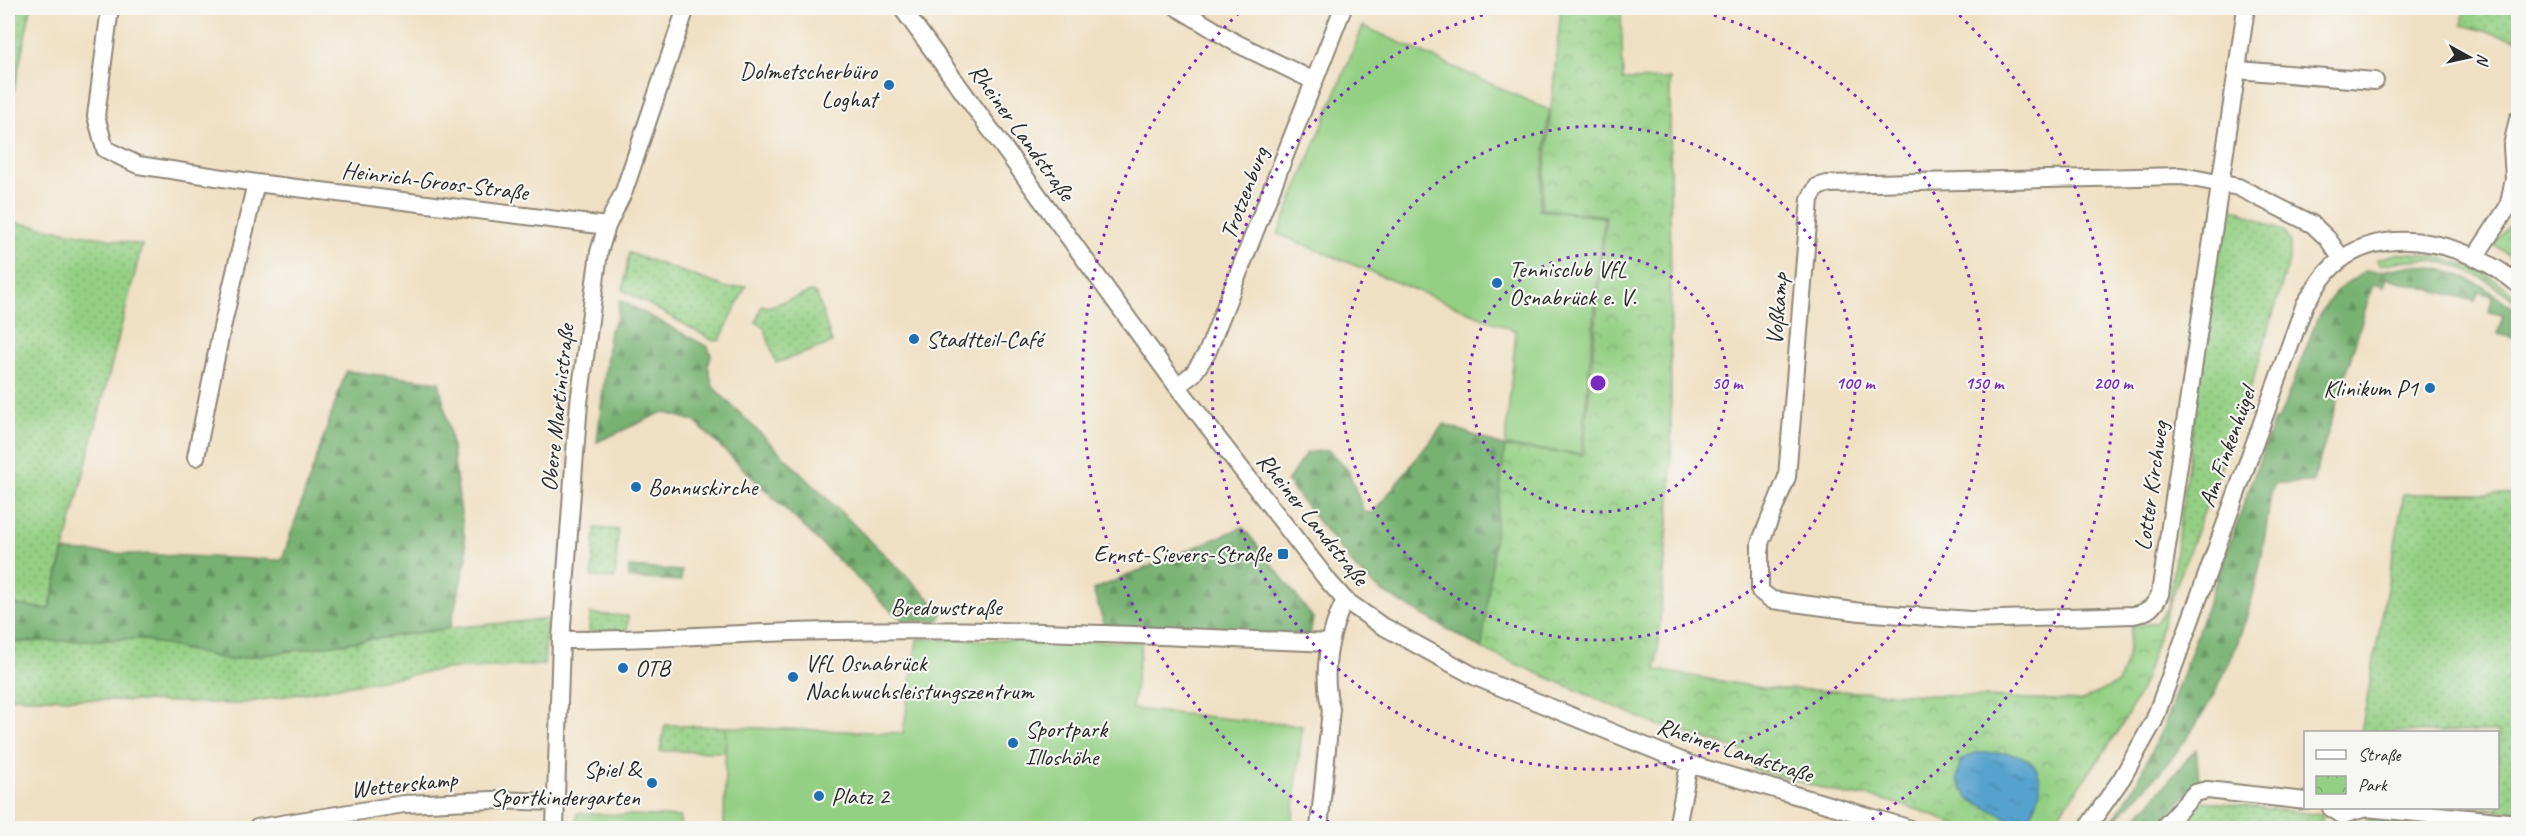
<svg xmlns="http://www.w3.org/2000/svg" width="2526" height="836" viewBox="0 0 2526 836" font-family="Caveat,sans-serif">
  <style>
    .grass { fill: url(#grass-dots); stroke: #607e58; stroke-width: 1.5 }
    .forest { fill: url(#forest-firs); stroke: #516e4e; stroke-width: 1.5 }
    .park { fill: url(#park-crowns); stroke: #607e58; stroke-width: 1.5 }
    .pitch { fill: #94d084; stroke: #607e58; stroke-width: 1.5 }
    .water { fill: url(#water-ripples); stroke: #40667c; stroke-width: 1.5 }
    .lines { fill: none; stroke-linecap: round; stroke-linejoin: round }
    .minor-casing { stroke: #8e8677; stroke-width: 20 }
    .minor { stroke: #fff; stroke-width: 16 }
    .ring { fill: none; stroke: #7b2cbf; stroke-width: 3; stroke-dasharray: 3 6 }
    .poi-dot { fill: #1f6fb2; stroke: #f6f6f2; stroke-width: 2 }
    .labels { text-anchor: middle; stroke-width: 4.5; stroke-linejoin: round; paint-order: stroke }
    .poi-label { font-size: 24px; fill: #2b2b2b; stroke: #f6f6f2; text-anchor: start }
    .street-label { font-size: 24px; fill: #2b2b2b; stroke: #f6f6f2 }
    .centre { fill: #7b2cbf; stroke: #f6f6f2; stroke-width: 3 }
    .ring-label { font-size: 18px; text-anchor: middle; font-weight: bold; fill: #7b2cbf; stroke: #f6f6f2; stroke-width: 4.5; stroke-linejoin: round; paint-order: stroke }
  </style>
  <defs>
    <pattern id="grass-dots" width="8" height="8" patternUnits="userSpaceOnUse" patternTransform="scale(1.5)"><rect width="8" height="8" fill="#94d084"/><path d="M2 2h.1M6 6h.1" fill="none" stroke="#79a96c" stroke-width="1.8" stroke-linecap="round"/></pattern>
    <pattern id="forest-firs" width="22" height="20" patternUnits="userSpaceOnUse" patternTransform="scale(1.5)"><rect width="22" height="20" fill="#77b272"/><path d="M5 1l3.5 6h-7zM16 11l3.5 6h-7z" fill="#62915e"/></pattern>
    <pattern id="park-crowns" width="20" height="18" patternUnits="userSpaceOnUse" patternTransform="scale(1.5)"><rect width="20" height="18" fill="#94d084"/><path d="M2 6a3 3 0 1 1 6 0M12 15a3 3 0 1 1 6 0" fill="none" stroke="#79a96c"/></pattern>
    <pattern id="water-ripples" width="26" height="14" patternUnits="userSpaceOnUse" patternTransform="scale(1.5)"><rect width="26" height="14" fill="#56a2ce"/><path d="M2 4q2-2 4 0t4 0M15 11q2-2 4 0t4 0" fill="none" stroke="#4784a7"/></pattern>
  </defs>
  <rect width="100%" height="100%" fill="#f6f6f2"/>
  <filter id="ink" filterUnits="userSpaceOnUse"><feTurbulence type="fractalNoise" baseFrequency=".0167" numOctaves="2"/><feDisplacementMap in="SourceGraphic" scale="12" xChannelSelector="R" yChannelSelector="G"/><feConvolveMatrix kernelMatrix="1 2 1 2 8 2 1 2 1" color-interpolation-filters="sRGB"/></filter>
  <filter id="wash" filterUnits="userSpaceOnUse"><feTurbulence type="fractalNoise" baseFrequency=".008" numOctaves="4" result="noise"/><feDisplacementMap in="SourceGraphic" scale="24" xChannelSelector="R" yChannelSelector="G"/><feGaussianBlur stdDeviation="1.35" result="paint"/><feColorMatrix in="noise" values="0 0 0 0 0 0 0 0 0 0 0 0 0 0 0 0 0 1.4 0 .05"/><feComposite in="paint" operator="in"/></filter>
  <g filter="url(#wash)">
    <rect width="100%" height="100%" fill="#f0e0c3"/>
    <path class="grass" d="M8,8H31L8,119Z
      M2465,8H2518V40L2462,25Z
      M2237,209L2284,232L2290,243V257L2255,375L2168,608L2223,211Z
      M8,221L142,245L49,609L8,604Z
      M629,253L728,288L746,286L720,340L714,341L623,290Z
      M2413,253C2453,257 2488,270 2518,298V304C2491,279 2451,257 2412,260C2401,260 2390,264 2379,265L2377,259L2396,254Z
      M811,292L817,295L832,343L776,363L764,327L756,322L762,305L768,307Z
      M2404,494H2518V812L2473,808H2498V732H2361Z
      M595,528L618,530L615,579L592,577Z
      M590,614L628,616L627,633L589,631Z
      M547,619L544,665L446,669L238,704L8,697V642L141,639L229,660L450,628Z
      M665,725L726,727V752L660,751Z
      M2195,800L2323,815L2322,828H2169Z
      M2372,816L2501,828H2359Z"/>
    <path class="forest" d="M2413,265C2454,268 2488,285 2518,313L2515,338L2498,334L2503,315L2489,312L2493,296L2478,292L2475,301L2387,278L2384,287L2373,284L2313,482L2277,483L2272,488C2267,518 2264,549 2257,579C2244,634 2220,692 2187,738C2165,769 2137,796 2111,824L2133,789L2164,725L2274,420L2278,421L2318,317L2336,291L2367,270L2376,272Z
      M620,300L708,347L711,355L708,366L713,387L943,612L938,621H904L888,608L694,421L663,412L597,442L610,330L617,319Z
      M346,371L439,382L450,434L467,556L450,628L229,660L141,639L8,642V604L49,609L64,551L282,560Z
      M1444,424L1505,447L1529,466L1518,612L1482,649L1381,591L1357,570L1287,482L1306,453L1328,450L1348,470L1364,512L1373,513Z
      M1243,527L1313,618L1310,636L1105,627L1093,590Z
      M629,567L682,571L681,581L629,578Z
      M2196,749L2199,780L2156,828H2128Z"/>
    <path class="park" d="M1561,8H1621L1623,80L1670,79L1671,488L1656,670L1762,688L2080,701L2118,683L2127,657L2131,626L2155,623L2168,608L2141,690L2120,729L2055,821L2047,828H1963L1919,810L1865,795L1850,796L1754,769L1741,750L1652,723L1482,649L1505,447L1583,455L1606,216L1541,209Z
      M2518,205V267L2516,261L2495,245L2508,227Z"/>
    <path class="pitch" d="M1363,26L1549,110L1539,210L1604,217L1581,454L1505,446L1516,331L1278,234Z
      M917,639L1142,642L1132,709L1302,726L1292,828H724L726,727L903,733Z
      M577,813L680,817V828H576Z"/>
    <path class="water" d="M1975,753C1987,753 2002,751 2013,754C2047,762 2045,793 2029,817L2013,821L1968,798L1957,780L1960,761Z"/>
  </g>
  <g filter="url(#ink)">
    <g class="lines">
      <g class="minor-casing">
        <path id="minor" d="M110,8L96,116L105,149L138,165L256,183L607,226
          M902,8L1177,386L1329,582L1345,600L1379,624L1476,677L1689,764L1908,828
          M1178,8L1236,43L1314,81
          M2246,8C2217,203 2189,399 2160,594C2154,607 2148,612 2134,615L1970,620L1861,612L1772,600L1760,591V543L1787,477L1810,199L1817,187L1827,184L2182,176L2238,187L2312,224L2327,238L2342,259
          M2237,70L2375,81
          M2475,257L2508,207L2514,179L2512,146L2518,119
          M1177,386L1193,374L1207,353L1343,8
          M196,457L221,332L256,183
          M561,640C653,640 745,632 837,631C1002,628 1166,636 1330,643
          M2331,808L2342,815L2366,808L2518,823
          M257,828L404,804L492,800L556,802
          M555,828L561,640L573,479L579,403L599,252L607,226L624,191L686,8
          M1319,828L1331,709C1321,674 1329,632 1345,600
          M1677,828L1689,764
          M2087,828L2122,778L2154,721L2305,304C2316,287 2326,270 2343,258C2396,223 2473,247 2518,284
          M2163,828L2195,793L2207,790L2306,801"/>
      </g>
      <use href="#minor" class="minor"/>
    </g>
  </g>
  <g class="ring">
    <circle cx="1598" cy="383" r="129"/>
    <circle cx="1598" cy="383" r="257"/>
    <path d="M1688 8A386 386 0 1 1 1508 8"/>
    <path d="M1337 827A515 515 0 0 1 1243 9M1953 9A515 515 0 0 1 1859 827"/>
  </g>
  <g class="poi-dot">
    <circle cx="889" cy="85" r="6"/>
    <circle cx="1497" cy="283" r="6"/>
    <circle cx="914" cy="339" r="6"/>
    <circle cx="2430" cy="388" r="6"/>
    <circle cx="636" cy="487" r="6"/>
    <rect x="1277" y="548" width="12" height="12" rx="3"/>
    <circle cx="623" cy="668" r="6"/>
    <circle cx="793" cy="677" r="6"/>
    <circle cx="1013" cy="743" r="6"/>
    <circle cx="652" cy="783" r="6"/>
    <circle cx="819" cy="796" r="6"/>
  </g>
  <g class="labels">
    <g class="poi-label">
      <text x="877" y="79" text-anchor="end">Dolmetscherbüro<tspan x="877" dy="28">Loghat</tspan></text>
      <text x="1509" y="277">Tennisclub VfL<tspan x="1509" dy="28">Osnabrück e. V.</tspan></text>
      <text x="926" y="347">Stadtteil-Café</text>
      <text x="2418" y="396" text-anchor="end">Klinikum P1</text>
      <text x="648" y="495">Bonnuskirche</text>
      <text x="1271" y="562" text-anchor="end">Ernst-Sievers-Straße</text>
      <text x="805" y="671">VfL Osnabrück<tspan x="805" dy="28">Nachwuchsleistungszentrum</tspan></text>
      <text x="635" y="676">OTB</text>
      <text x="1025" y="737">Sportpark<tspan x="1025" dy="28">Illoshöhe</tspan></text>
      <text x="640" y="777" text-anchor="end">Spiel &amp;<tspan x="640" dy="28">Sportkindergarten</tspan></text>
      <text x="831" y="804">Platz 2</text>
    </g>
    <g class="street-label">
      <text transform="translate(1022 132) rotate(54)" y="8">Rheiner Landstraße</text>
      <text transform="translate(435 181) rotate(7)" y="8">Heinrich-Groos-Straße</text>
      <text transform="translate(1244 193) rotate(-69)" y="8">Trotzenburg</text>
      <text transform="translate(1777 309) rotate(-85)" y="8">Voßkamp</text>
      <text transform="translate(557 408) rotate(-84)" y="8">Obere Martinistraße</text>
      <text transform="translate(2227 447) rotate(-70)" y="8">Am Finkenhügel</text>
      <text transform="translate(2151 486) rotate(-82)" y="8">Lotter Kirchweg</text>
      <text transform="translate(1313 519) rotate(51)" y="8">Rheiner Landstraße</text>
      <text x="946" y="615">Bredowstraße</text>
      <text transform="translate(1735 750) rotate(18)" y="8">Rheiner Landstraße</text>
      <text transform="translate(404 784) rotate(-6)" y="8">Wetterskamp</text>
    </g>
  </g>
  <circle cx="1598" cy="383" r="9" class="centre"/>
  <g class="ring-label">
    <text x="1727" y="389">50 m</text>
    <text x="1855" y="389">100 m</text>
    <text x="1984" y="389">150 m</text>
    <text x="2113" y="389">200 m</text>
  </g>
  <rect width="2526" height="836" fill="none" stroke="#f6f6f2" stroke-width="30"/>
  <rect x="2304" y="731" width="195" height="78" fill="#f6f6f2" stroke="#a5a5a2" stroke-width="1.5"/>
  <rect x="2316" y="750" width="30" height="9" fill="#ffffff" stroke="#a5a5a2" stroke-width="1.5"/>
  <text x="2358" y="761" font-size="18" fill="#2b2b2b">Straße</text>
  <rect x="2316" y="776" width="30" height="18" fill="url(#park-crowns)" stroke="#a5a5a2" stroke-width="1.5"/>
  <text x="2358" y="791" font-size="18" fill="#2b2b2b">Park</text>
  <g transform="translate(2469 57) rotate(98)" stroke="#f6f6f2" stroke-width="4.5" paint-order="stroke">
  <path d="M0-4.5L10 22L0 15L-10 22Z" fill="#2b2b2b"/>
  <text y="-9" font-size="16" font-weight="bold" text-anchor="middle" fill="#2b2b2b">N</text>
  </g>
</svg>
